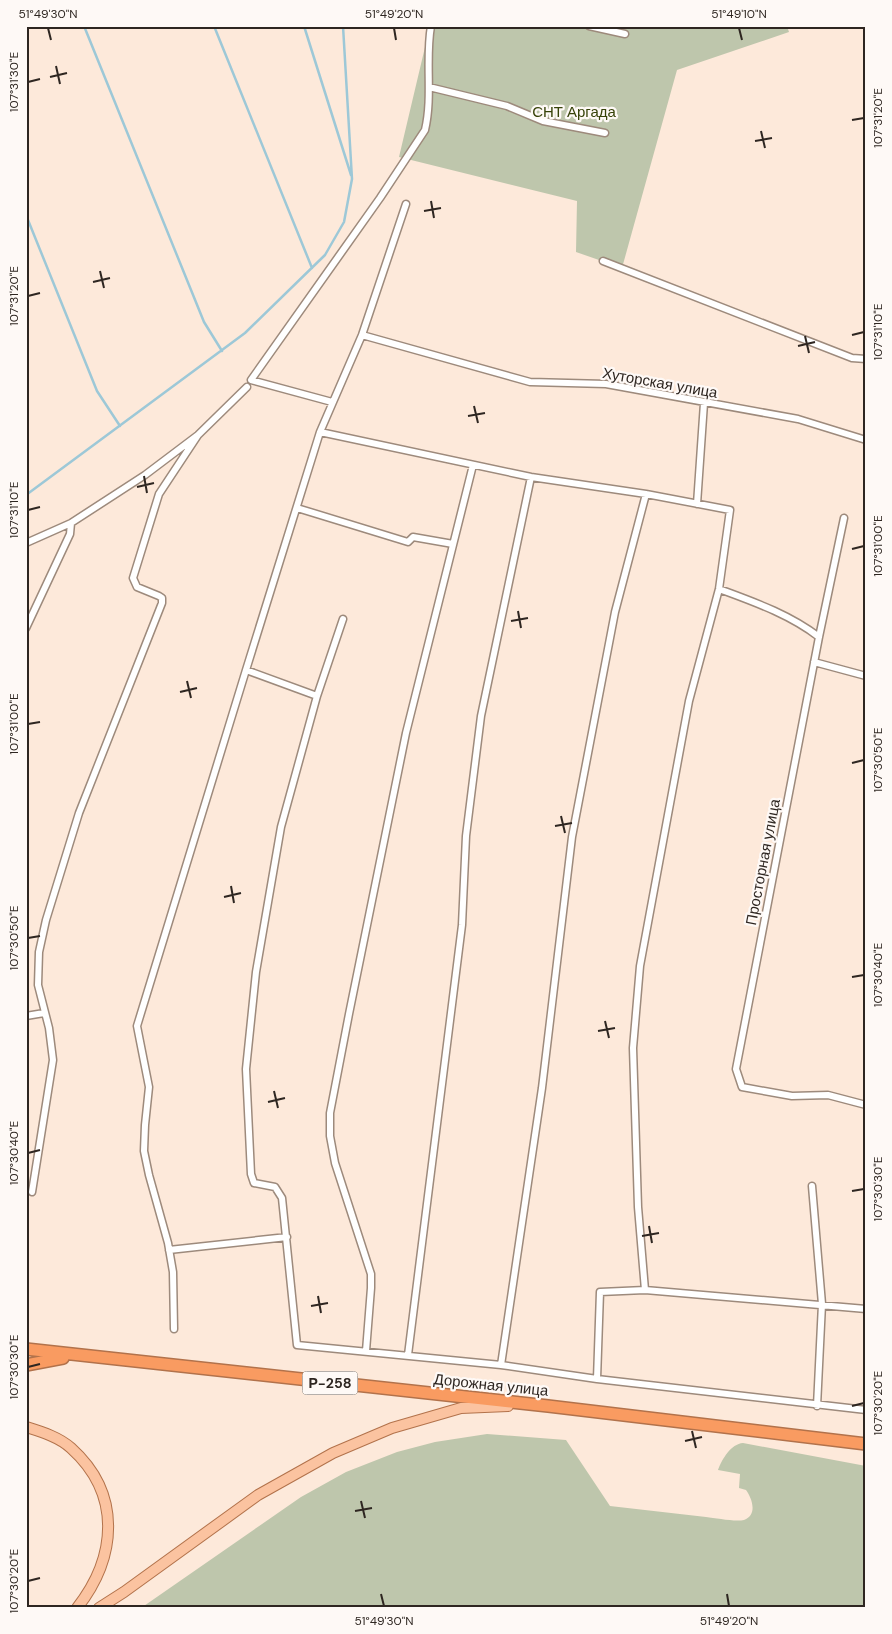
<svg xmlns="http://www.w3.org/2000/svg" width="892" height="1634" viewBox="0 0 892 1634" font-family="'DM Sans',sans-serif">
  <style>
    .green { fill: #bec6ac }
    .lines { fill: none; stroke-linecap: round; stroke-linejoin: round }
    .stream { stroke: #9dc8d7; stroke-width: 2.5 }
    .street-casing { stroke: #9d8a7c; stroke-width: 9 }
    .primary-casing { stroke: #b2724b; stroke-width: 12 }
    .highway-casing { stroke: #b2724b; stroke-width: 14 }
    .street { stroke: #fff; stroke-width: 6 }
    .primary { stroke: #fbc3a0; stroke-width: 10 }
    .highway { stroke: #f99b61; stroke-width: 11 }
    .ticks { fill: none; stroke: #2e2621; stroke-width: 2 }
    .labels { text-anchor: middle; stroke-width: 4.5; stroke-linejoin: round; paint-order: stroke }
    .shield { fill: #fef9f6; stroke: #6c6561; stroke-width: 1 }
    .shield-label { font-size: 14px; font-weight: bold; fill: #2e2621 }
    .park-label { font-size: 15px; fill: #364208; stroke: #fef9f6 }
    .street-label { font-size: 15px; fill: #2e2621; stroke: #fef9f6 }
    .neatline { fill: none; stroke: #2e2621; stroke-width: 2 }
    .ticks-label { font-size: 12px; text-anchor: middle; fill: #2e2621 }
  </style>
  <rect width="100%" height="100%" fill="#fde9da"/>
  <path class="green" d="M430,26H787L789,32L677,70L622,268L576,252L577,201L399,157Z
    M487,1434L566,1440L610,1506C642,1510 674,1513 706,1517C716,1518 735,1522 744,1520C758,1515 752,1498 746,1490L739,1488L740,1474L718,1470C722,1459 731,1444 743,1443L866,1466V1608H141L301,1497L346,1472L397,1452L435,1442Z"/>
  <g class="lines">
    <path class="stream" d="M84,26L204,322L222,351
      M214,26L312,268
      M304,26L351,175
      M26,215L97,391L120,426
      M26,495L245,333L325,255L344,222L352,179L343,26"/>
    <g class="street-casing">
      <path id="street" d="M589,26L625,34
        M429,87L507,106L543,121L605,133
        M603,261L852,358L866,359
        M362,335L530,382L606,384L798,419L866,440
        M332,402L251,380L380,198L425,130C433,96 425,60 431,26
        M320,432L531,477L646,494L730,510L719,589L689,701L640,966L633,1048L638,1207L645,1290
        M697,504L704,403
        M297,508L408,542L413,537L453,544
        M844,518L819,637L736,1069L742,1087L792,1096L828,1095L866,1105
        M26,543L71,523L145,475L198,435L247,387
        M719,589C754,602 789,614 819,637
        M343,619L317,696L281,827L256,972L246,1069L251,1174L254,1183L275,1187L282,1198L297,1345L501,1365L597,1379L866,1410
        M26,628L70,534L71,523
        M814,662L866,676
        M246,670L317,696
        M26,1016L44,1013
        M812,1186L822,1304L817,1406
        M32,1192L53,1060L49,1028L38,985L39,952L46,920L79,813L162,603V598L159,596L137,587L133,578L159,494L198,435
        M169,1250L287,1237
        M174,1329L173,1272L168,1243L149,1175L144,1151L145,1125L149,1087L137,1026L246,670L320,432L362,335L406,204
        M366,1351L371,1288V1274L335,1163L330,1136V1113L349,1014L406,733L473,465
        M408,1355L462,925L466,836L481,716L531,477
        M501,1365L542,1088L572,837L615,612L646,494
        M597,1379L600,1292L645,1290L866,1309"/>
    </g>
    <g class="primary-casing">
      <path id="primary" d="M26,1427C42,1432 59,1437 71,1448C122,1494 117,1557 77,1608
        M99,1608L124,1592L258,1495L333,1453L392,1428L461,1408L508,1406"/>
    </g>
    <g class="highway-casing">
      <path id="highway" d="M26,1349L548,1406L866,1444
        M26,1365L63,1358"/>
    </g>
    <use href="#street" class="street"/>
    <use href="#primary" class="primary"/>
    <use href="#highway" class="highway"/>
  </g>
  <path class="ticks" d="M48,28L51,40M394,28L396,40M739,28L742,40M56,66L60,84M50,77L67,73M28,82L40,79M852,120L864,118M761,131L765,148M755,141L772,138M431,201L434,218M424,211L441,208M100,271L104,288M93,282L110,278M28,296L40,293M852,335L864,332M805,336L809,353M798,346L815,342M474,406L478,423M468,416L485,413M144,476L147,493M137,487L154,483M28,510L40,507M852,549L864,546M518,611L521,628M511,621L528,618M187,681L191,698M180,692L197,688M28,724L40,722M852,763L864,760M561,816L565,833M555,826L572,823M231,886L234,903M224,897L241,893M28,938L40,936M852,977L864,975M605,1021L609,1038M598,1031L615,1028M274,1091L278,1108M268,1102L285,1098M28,1153L40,1150M852,1191L864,1189M649,1226L652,1243M642,1236L659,1233M318,1296L321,1313M311,1306L328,1303M28,1367L40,1364M852,1406L864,1403M692,1431L696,1448M685,1441L702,1437M361,1501L365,1518M355,1511L372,1508M28,1581L40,1578M381,1594L384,1606M727,1594L729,1606"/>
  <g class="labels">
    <rect class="shield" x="302.5" y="1371.5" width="55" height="23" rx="4"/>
    <g class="shield-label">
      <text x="330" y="1388">Р-258</text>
    </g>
    <g class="park-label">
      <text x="574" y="117">СНТ Аргада</text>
    </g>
    <g class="street-label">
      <text transform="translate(660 383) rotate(10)" y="5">Хуторская улица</text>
      <text transform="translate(763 862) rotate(-79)" y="5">Просторная улица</text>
      <text transform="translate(491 1385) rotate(6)" y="5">Дорожная улица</text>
    </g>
  </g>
  <rect width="892" height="1634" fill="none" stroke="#fef9f6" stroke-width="55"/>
  <rect x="28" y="28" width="836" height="1578" class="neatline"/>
  <g class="ticks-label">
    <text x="48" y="18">51°49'30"N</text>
    <text x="394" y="18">51°49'20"N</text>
    <text x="739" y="18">51°49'10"N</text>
    <text transform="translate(14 82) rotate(-90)" y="4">107°31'30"E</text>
    <text transform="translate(878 118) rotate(-90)" y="4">107°31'20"E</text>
    <text transform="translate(14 296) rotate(-90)" y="4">107°31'20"E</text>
    <text transform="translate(878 332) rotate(-90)" y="4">107°31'10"E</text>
    <text transform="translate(14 510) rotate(-90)" y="4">107°31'10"E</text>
    <text transform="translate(878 546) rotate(-90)" y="4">107°31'00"E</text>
    <text transform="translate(14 724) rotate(-90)" y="4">107°31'00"E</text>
    <text transform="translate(878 760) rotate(-90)" y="4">107°30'50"E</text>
    <text transform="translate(14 938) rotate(-90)" y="4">107°30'50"E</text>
    <text transform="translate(878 975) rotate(-90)" y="4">107°30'40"E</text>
    <text transform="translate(14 1153) rotate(-90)" y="4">107°30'40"E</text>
    <text transform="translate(878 1189) rotate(-90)" y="4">107°30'30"E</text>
    <text transform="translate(14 1367) rotate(-90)" y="4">107°30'30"E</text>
    <text transform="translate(878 1403) rotate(-90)" y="4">107°30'20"E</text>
    <text transform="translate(14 1581) rotate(-90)" y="4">107°30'20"E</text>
    <text x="384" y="1625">51°49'30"N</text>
    <text x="729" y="1625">51°49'20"N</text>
  </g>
</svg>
